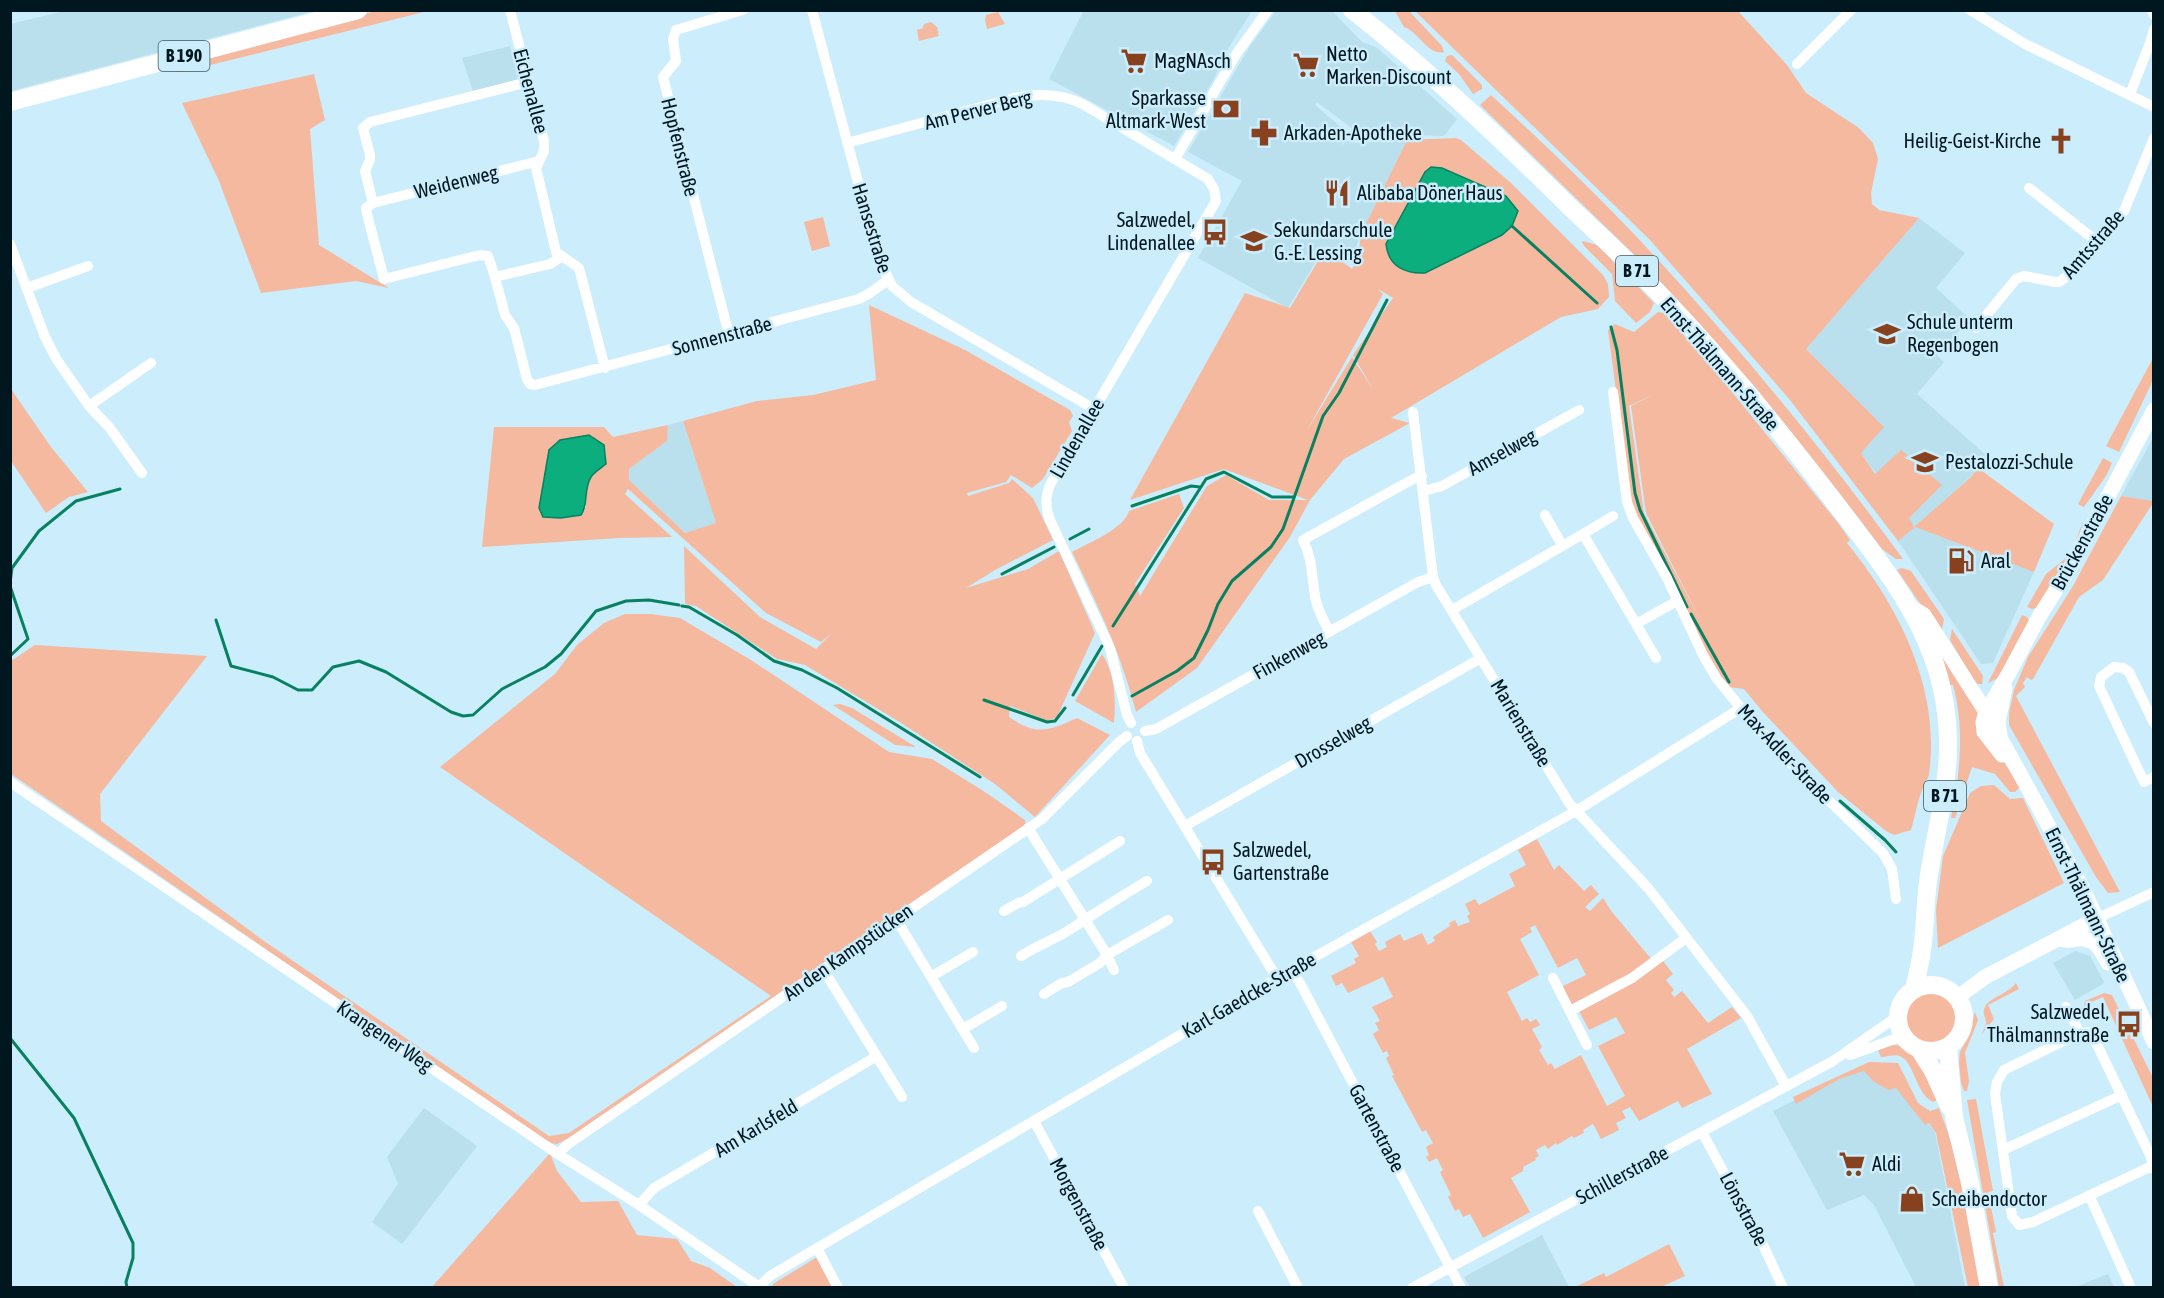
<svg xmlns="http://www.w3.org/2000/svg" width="2164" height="1298" viewBox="0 0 2164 1298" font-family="'Asap Condensed',sans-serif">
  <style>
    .built { fill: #badfed }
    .green { fill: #f5b99f; fill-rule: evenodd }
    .water { fill: #0cae7d; stroke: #088161; stroke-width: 1.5 }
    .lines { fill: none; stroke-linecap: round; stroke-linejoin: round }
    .stream { stroke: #088161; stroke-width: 3 }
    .street { stroke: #fff; stroke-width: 10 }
    .secondary { stroke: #fff; stroke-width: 15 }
    .primary { stroke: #fff; stroke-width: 18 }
    .labels { text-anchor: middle; stroke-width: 5; stroke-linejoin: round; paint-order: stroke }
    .shield { fill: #ccedfb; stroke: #3d5762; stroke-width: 1.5 }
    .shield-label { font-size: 18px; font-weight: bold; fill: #001720 }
    .poi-label { font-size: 20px; fill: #001720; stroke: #ccedfb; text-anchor: start }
    .street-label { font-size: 20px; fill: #001720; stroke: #ccedfb }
  </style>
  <rect width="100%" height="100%" fill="#ccedfb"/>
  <path class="built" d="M1084,10H1252V11L1224,55L1214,79L1174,146L1049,79Z
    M64,11V10L314,11L11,91V24Z
    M1276,11H1332L1362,42L1376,47L1457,119L1444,136L1359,134L1317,102L1315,105L1348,133L1341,147L1346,141L1357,143L1407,140L1361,234L1351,260L1325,246L1288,308L1198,258L1242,181L1188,152L1250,46Z
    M510,46L519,79L473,91L462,58Z
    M1919,218L1965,253L1936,288L1970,319L1937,355L1944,362L1917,394L1988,457L1971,476L1915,527L2034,572L1993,663L1981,664L1898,541L1914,527L1861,453L1883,427L1806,349Z
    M683,421L716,523L685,533L629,480V469L667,441L668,425Z
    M2153,438V501L2121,496Z
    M2075,951L2090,956L2104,982L2103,984L2075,1000L2053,963Z
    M1867,1064L1901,1087L1935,1132L1965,1287H1916L1874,1205L1864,1195L1827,1210L1773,1111Z
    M424,1108L477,1146L402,1244L372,1222L398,1184L387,1157Z
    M1542,1235L1569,1287H1470L1464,1277Z
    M2108,1274L2114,1287H2075Z"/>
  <path class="green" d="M376,11H428L182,72H177L167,66Z
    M1395,11H1409L1442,46L1444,52C1428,56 1419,32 1404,27Z
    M1415,11H1738L1787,65L1806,93L1859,128L1873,143L1878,159L1871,193L1872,204L1879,210L1919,218L1806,349L1884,427L1861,453L1875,474L1901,450L1942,485L1909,518L1914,527L1971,477L1978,468L2054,524L2034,572L1915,527L1898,541L1790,400L1650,240Z
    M998,12L1005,24L987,29L985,20L986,15Z
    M931,22L937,27L939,36L919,41L917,30L923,28L924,24Z
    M1452,55L1482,85V89L1473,94L1459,74L1445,61L1447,56Z
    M314,74L325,120L310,129L319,245L389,288L356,281L261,293L219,181L182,103Z
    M1491,95C1540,140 1588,186 1634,234C1731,337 1820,445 1903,559H1896L1882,549L1838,491L1756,388L1649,269L1480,105Z
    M1456,138L1461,140L1511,183L1603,275L1608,284L1609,297L1598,309L1561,317L1391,418L1410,423L1344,459L1310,500L1290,537L1197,668L1136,712C1121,653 1098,606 1072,552C1088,543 1124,529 1129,511L1179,494L1184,508L1135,584L1140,596L1207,486L1226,475L1269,500H1308L1224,469L1130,500L1245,293L1290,308L1325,249L1352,269L1358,259L1361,234L1407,140ZM1378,289L1393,298L1353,355L1374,391L1352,357L1306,432L1383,294Z
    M823,217L830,246L812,251L804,222Z
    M1583,241L1597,245L1654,303L1650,312L1636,323L1615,301L1612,274L1584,246L1582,242Z
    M869,305L965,350L1070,410L1073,416L1069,422L1072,431L1043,479L1032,488L1011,475L1006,482L967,493L968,496L1009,483L1012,479L1033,498L1053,540L995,570L966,588L1028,569L1059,551L1095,633L1057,717L1048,721L1010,706L1009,717C1037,736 1048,731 1077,718L1110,735L1035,817L995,784L898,721L805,665L777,659L696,606L685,604L684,546L760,617L816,649L832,633L821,642L766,613L628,489L625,494L672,537L619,538L482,547L494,427H604L613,437L668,425L667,441L629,469V480L685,533L716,523L683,421L757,401L813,395L876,380ZM549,450L591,476L586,490V508H539Z
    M1658,312L1664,313L1711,366L1838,523L1850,540L1847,543C1899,607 1941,689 1929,774C1928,780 1924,785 1922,790C1917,803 1915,817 1911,830L1894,835L1886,831L1838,792L1762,711L1744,689L1728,687L1702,647L1631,505L1608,330L1615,324L1634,332ZM1655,394L1631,406L1646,513L1703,625L1644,513L1629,406Z
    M2153,358V380L2119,452L2106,446Z
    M11,389L51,447L88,492L69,497L46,513L11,461Z
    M2103,458L2112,463L2106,476L2084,507L2078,504Z
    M2121,496L2153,501V503L2103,580L2079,597L2033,679L2031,680L2027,677L2023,683L2025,687L2016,696L2120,892L2108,893L2096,877L2009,725V713L2014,690L2028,657L2073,586Z
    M2083,521L2076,548L2040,607L2032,609L2027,607L2046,574L2071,554Z
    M1902,568L1911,571L1944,619L1942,629L1939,631L1897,570Z
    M625,614H651L680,618L751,660L889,752L932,759L985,792L1025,820L1026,826L573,1136L557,1144L548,1143L11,774V661L35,645L207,656L100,794L101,821L264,941L549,1136L569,1133L771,996L440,767L555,674L577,645L604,623Z
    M2022,615L2027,617L2029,621L1998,678L1988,683Z
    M1952,629L1983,676L1982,684H1976L1950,640Z
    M1936,645L1982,711L1992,750L2004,762L2020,787L2015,792H2010L1995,774L1972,767L1955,818H1951C1960,774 1965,729 1953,685H1949Z
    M1102,654C1115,673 1116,701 1114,723L1075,701Z
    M840,704L852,708L916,747L895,745L833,705Z
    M1994,785L2010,799L2023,798L2064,883L1938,948L1936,910L1943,856L1970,793L1981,786Z
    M1537,839L1554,870L1559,865L1584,891L1591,885L1599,894L1585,907L1590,911L1603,898L1612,912L1653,961L1660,957L1673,974L1666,980L1674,990L1671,993L1674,997L1682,991L1708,1023L1732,1007L1741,1018L1687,1049L1712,1094L1682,1108L1678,1101L1639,1121L1630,1107L1622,1111L1626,1118L1616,1123L1619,1130L1601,1139L1593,1124L1583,1130L1584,1133L1574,1138L1572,1136L1557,1145L1556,1143L1548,1149L1545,1145L1536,1150L1539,1156L1535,1158L1536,1160L1523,1167V1171L1511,1178L1530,1212L1483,1238L1470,1214L1463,1217L1459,1209L1455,1211L1448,1197L1451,1195L1440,1172L1443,1170L1437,1158L1429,1162L1426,1157L1429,1155L1426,1147L1433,1143L1426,1130L1422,1132L1392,1076L1394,1075L1386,1058L1389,1056L1387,1051L1383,1053L1373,1034L1379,1030L1375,1023L1380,1021L1372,1007L1393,997L1383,977L1348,993L1342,983L1336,986L1331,976L1356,963L1354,959L1359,956L1351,942L1370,931L1377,942L1375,944L1379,951L1387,947L1385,942L1400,934L1404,941L1422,933L1428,945L1435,941L1433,937L1450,926L1449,923L1455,920L1458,926L1470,922L1467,916L1470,914L1465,904L1475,899L1479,905L1515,886L1509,874L1526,865L1518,850ZM1535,925L1558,968L1577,958L1586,975L1561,987L1573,1008L1577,1007L1589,1030L1616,1017L1625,1033L1598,1046L1625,1096L1607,1106L1581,1055L1555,1069L1551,1063L1548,1065L1539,1050L1542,1047L1532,1029L1540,1025L1536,1019L1530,1022L1527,1018L1522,1021L1507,992L1539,975L1520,939L1532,932L1530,928Z
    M2016,983L2019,989L1988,1005L1994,1019L1981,1035C1983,1031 1986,1026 1986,1021C1985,1016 1982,1013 1985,1007C1989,998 2009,993 2016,983Z
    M2104,993L2112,995L2153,1078V1107L2103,997L2089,1003L2092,1010L2088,1012L2084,1005L2085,1001Z
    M1906 1018a25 25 0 1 1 50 0a25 25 0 1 1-50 0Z
    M1975,1012L1978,1020L1965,1053L1969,1081L1967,1091H1964L1961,1083L1959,1062L1960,1052L1968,1037Z
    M1891,1045C1920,1043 1928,1079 1937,1100L1933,1102C1915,1093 1915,1063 1900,1056C1895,1054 1887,1057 1881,1057L1878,1050Z
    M1869,1062L1898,1063L1918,1103L1930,1111L1939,1108C1962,1166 1971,1227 1982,1287H1968L1936,1133L1929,1123L1925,1125L1896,1088L1888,1090L1873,1081L1864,1071L1839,1079L1796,1104L1793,1097Z
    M1976,1099L1993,1191L1988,1192L1996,1232L1993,1233L2004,1287H1999L1967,1100Z
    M550,1153L557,1171L581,1202L618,1201L637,1235L677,1239L691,1261L710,1268L737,1287L431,1288Z
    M1669,1244L1685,1276L1661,1287H1575L1604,1273L1606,1277Z
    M817,1257L833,1288H772L773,1284Z"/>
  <path class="water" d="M1431,167L1442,168L1506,196L1518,211L1512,226L1502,235L1425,273C1405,274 1388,266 1386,244L1425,172Z
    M589,435L604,445L606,464C601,468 594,472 591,477C583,490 589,504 581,515L561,518L543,517L539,508L549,450L560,440Z"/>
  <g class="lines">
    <path class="stream" d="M1512,226L1597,303
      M1611,327L1617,350L1635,493L1640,510L1687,607
      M1132,506L1191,486L1200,487
      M1070,539L1089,529
      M1002,574L1054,547
      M10,583L12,568L39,531L76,501L120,489
      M10,586L28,639L10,656
      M682,606L689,607L737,635L774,661L802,670L837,688L980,777
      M1691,614L1729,682
      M216,620L231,666L273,677L298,690H312L333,667L359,661L386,672L451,712L463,716L473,715L502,689L545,667L561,654L596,611L626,601L649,600L679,605
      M1113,626L1206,479L1224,472L1272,497H1293
      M1073,695L1102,646
      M1132,696L1177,671L1194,658L1208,630L1218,604L1232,581L1271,547L1283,529L1323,416L1339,393L1387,300
      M984,700L1047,722L1055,721L1065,708
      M1840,801L1885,840L1896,852
      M10,1038L74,1118L133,1243V1258L126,1282L127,1288"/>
    <path class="street" d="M510,10L544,141V151L536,168L556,252L579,268L605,368
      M812,10L878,257L892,286L911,302L1094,409
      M1970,10L2025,44L2154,107
      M2152,10L2154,15
      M1797,64L1851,10
      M528,82L370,122L363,128L370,155V160L365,171L373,203L366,208L367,214L384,279L480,255L488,256L495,277L550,264L561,257
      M2130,94L2150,43L2154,29
      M847,143L1014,98C1039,93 1063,93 1086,106L1208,179L1214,189L1216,201L1051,483C1045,496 1045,506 1050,520L1110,648L1127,715L1131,723
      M1175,159L1237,53L1268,10
      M2029,188L2095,240
      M373,203L539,161
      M10,244L45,337L57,360L89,406L109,427L142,473
      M495,277L505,315L514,328L527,379L530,384L535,385L859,299L870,293L888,280
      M27,288L88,266
      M1976,328L2016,279L2024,276L2055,282H2059L2066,277L2085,251L2124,211L2154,138
      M729,335L663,77L676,61L673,39L676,30L743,10
      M1613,392L1627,502L1633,518L1667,578L1703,655L1717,679L1750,719L1791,764L1883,853L1892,869L1896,899
      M89,406L151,363
      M1413,412L1433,577L1436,585L1569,803L1648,888L1747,1016L1786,1086
      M1424,491L1442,486L1579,410
      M1545,515L1562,545
      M1583,534L1613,516
      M1452,610L1583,534L1636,624L1677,601
      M1636,624L1656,658
      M1330,632C1324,622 1319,613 1316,601C1311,579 1314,562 1303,540L1415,478L1422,476
      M2154,723L2129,672L2123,668L2114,667L2101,677L2099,686L2144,782L2154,777
      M1145,731L1156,729L1418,582L1433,577
      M1137,741L1140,753L1277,978
      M10,782L558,1154L639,1205L761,1288
      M1185,826L1481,658
      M1028,828L1107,955L1114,970
      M1004,911L1018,903L1023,902L1120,841
      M896,919L974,1048
      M2096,919L2154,892
      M1021,956C1036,946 1051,941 1066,932C1093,915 1119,897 1147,881
      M823,969L902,1097
      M1291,970L1300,983L1461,1288
      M932,976L973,952
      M1553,978L1587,1045
      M1044,994L1062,983L1068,982L1100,963L1107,955L1168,920
      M2066,1007L2080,1033L2091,1032L2151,1157L2154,1169
      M1570,1011L1632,978L1686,938
      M963,1029L1002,1006
      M2080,1033L2004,1070L1997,1082L1995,1094L2012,1216L2019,1225L2033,1222L2154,1165
      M1850,1055L1903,1036
      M1034,1121L1124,1288
      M1702,1132L1765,1249L1783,1288
      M2003,1150L2122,1095
      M558,1154L567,1145L1042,819L1119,742L1127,736
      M2089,1195L2131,1288
      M639,1205L654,1188L877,1056
      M1258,1211L1298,1288
      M817,1248L838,1288
      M760,1286L770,1276L817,1248L1291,970L1576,811L1741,708
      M1412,1288L1833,1061L1898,1016"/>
    <path class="secondary" d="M1909,606L1924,615L1986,712L2052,832L2082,887L2154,1042
      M2000,735L1998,722L2005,688
      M2002,755L1984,732L1983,722L1986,712L2009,673L2039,617L2071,566L2154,410
      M2060,939C2069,942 2071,939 2080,939C2096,938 2101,951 2108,963
      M1958,997L1985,977L2096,919"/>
    <path class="primary" d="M1352,10C1430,71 1503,141 1573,210C1594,230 1615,249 1635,269C1707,340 1772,420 1833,500C1877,558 1926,616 1942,689C1957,757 1941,803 1930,869C1925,893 1926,918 1923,942C1922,958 1917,974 1914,990
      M10,102L358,10
      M1898 1018a33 33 0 1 1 66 0a33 33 0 1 1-66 0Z
      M1948,1047L1954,1117L1970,1183L1989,1288
      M1919,1049L1932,1069L1949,1106"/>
  </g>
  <defs>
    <g id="supermarket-bare" transform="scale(2.07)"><path d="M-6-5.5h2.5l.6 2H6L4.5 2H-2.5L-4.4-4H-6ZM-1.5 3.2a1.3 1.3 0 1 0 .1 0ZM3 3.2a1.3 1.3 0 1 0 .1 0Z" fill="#88411e" stroke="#ccedfb" stroke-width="2.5" paint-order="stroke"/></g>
    <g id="bank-bare" transform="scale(2.07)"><path d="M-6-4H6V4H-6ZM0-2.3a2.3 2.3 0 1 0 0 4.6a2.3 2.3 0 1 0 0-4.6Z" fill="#88411e" stroke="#ccedfb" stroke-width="2.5" paint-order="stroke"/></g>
    <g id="pharmacy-bare" transform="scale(2.07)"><path d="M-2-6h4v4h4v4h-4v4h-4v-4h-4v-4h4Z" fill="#88411e" stroke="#ccedfb" stroke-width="2.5" paint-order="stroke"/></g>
    <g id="church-bare" transform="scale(2.07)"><path d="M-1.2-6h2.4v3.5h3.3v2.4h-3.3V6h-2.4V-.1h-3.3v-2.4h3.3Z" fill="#88411e" stroke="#ccedfb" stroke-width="2.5" paint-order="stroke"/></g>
    <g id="restaurant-bare" transform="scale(2.07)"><path d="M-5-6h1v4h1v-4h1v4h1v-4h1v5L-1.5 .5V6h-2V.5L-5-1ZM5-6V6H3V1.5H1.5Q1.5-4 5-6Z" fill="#88411e" stroke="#ccedfb" stroke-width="2.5" paint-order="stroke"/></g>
    <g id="bus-bare" transform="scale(2.07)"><path d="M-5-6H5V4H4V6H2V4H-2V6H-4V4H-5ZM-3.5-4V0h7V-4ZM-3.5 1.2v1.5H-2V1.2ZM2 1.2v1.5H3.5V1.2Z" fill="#88411e" stroke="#ccedfb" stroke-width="2.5" paint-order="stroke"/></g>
    <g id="school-bare" transform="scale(2.07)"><path d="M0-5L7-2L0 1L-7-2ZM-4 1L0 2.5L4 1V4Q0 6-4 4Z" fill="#88411e" stroke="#ccedfb" stroke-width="2.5" paint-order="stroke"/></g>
    <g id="fuel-bare" transform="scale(2.07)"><path d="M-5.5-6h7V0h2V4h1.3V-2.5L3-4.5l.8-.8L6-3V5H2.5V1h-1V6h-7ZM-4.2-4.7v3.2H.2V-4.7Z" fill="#88411e" stroke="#ccedfb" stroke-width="2.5" paint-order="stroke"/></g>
    <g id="shop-bare" transform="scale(2.07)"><path d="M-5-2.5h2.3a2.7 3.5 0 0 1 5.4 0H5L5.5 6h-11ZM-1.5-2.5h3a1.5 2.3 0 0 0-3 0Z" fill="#88411e" stroke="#ccedfb" stroke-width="2.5" paint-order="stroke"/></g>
  </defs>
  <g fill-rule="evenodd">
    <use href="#supermarket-bare" x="1134" y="61"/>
    <use href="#supermarket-bare" x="1306" y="65"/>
    <use href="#bank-bare" x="1226" y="109"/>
    <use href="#pharmacy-bare" x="1264" y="133"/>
    <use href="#church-bare" x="2061" y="141"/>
    <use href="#restaurant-bare" x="1337" y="193"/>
    <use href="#bus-bare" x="1215" y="232"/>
    <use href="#school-bare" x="1254" y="241"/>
    <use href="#school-bare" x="1887" y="334"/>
    <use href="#school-bare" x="1925" y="462"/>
    <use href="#fuel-bare" x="1961" y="561"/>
    <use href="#bus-bare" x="1213" y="862"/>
    <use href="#bus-bare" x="2129" y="1024"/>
    <use href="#supermarket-bare" x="1852" y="1164"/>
    <use href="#shop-bare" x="1912" y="1199"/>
  </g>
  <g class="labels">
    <g class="shield">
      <rect x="158.5" y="41" width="51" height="30" rx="4.5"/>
      <rect x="1616" y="256" width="42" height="30" rx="4.5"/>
      <rect x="1924" y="781" width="42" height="30" rx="4.5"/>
    </g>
    <g class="shield-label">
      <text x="184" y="62">B 190</text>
      <text x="1637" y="277">B 71</text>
      <text x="1945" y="802">B 71</text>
    </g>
    <g class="poi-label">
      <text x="1326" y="61">Netto<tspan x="1326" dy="23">Marken-Discount</tspan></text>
      <text x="1154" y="68">MagNAsch</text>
      <text x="1206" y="105" text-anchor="end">Sparkasse<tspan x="1206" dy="23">Altmark-West</tspan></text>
      <text x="1284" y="140">Arkaden-Apotheke</text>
      <text x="2041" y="148" text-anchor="end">Heilig-Geist-Kirche</text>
      <text x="1357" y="200">Alibaba Döner Haus</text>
      <text x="1195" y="227" text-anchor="end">Salzwedel,<tspan x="1195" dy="23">Lindenallee</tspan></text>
      <text x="1274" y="237">Sekundarschule<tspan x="1274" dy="23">G.-E. Lessing</tspan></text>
      <text x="1907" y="329">Schule unterm<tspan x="1907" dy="23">Regenbogen</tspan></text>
      <text x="1945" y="469">Pestalozzi-Schule</text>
      <text x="1981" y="568">Aral</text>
      <text x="1233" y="857">Salzwedel,<tspan x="1233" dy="23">Gartenstraße</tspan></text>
      <text x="2109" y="1019" text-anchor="end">Salzwedel,<tspan x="2109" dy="23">Thälmannstraße</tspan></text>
      <text x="1872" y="1171">Aldi</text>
      <text x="1932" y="1206">Scheibendoctor</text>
    </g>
    <g class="street-label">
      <text transform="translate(531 91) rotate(75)" y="7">Eichenallee</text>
      <text transform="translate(978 110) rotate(-14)" y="7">Am Perver Berg</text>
      <text transform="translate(680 147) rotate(76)" y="7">Hopfenstraße</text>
      <text transform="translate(456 182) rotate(-14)" y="7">Weidenweg</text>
      <text transform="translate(872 228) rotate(73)" y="7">Hansestraße</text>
      <text transform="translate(2093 244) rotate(-49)" y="7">Amtsstraße</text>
      <text transform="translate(722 336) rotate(-15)" y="7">Sonnenstraße</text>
      <text transform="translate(1720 364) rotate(49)" y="7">Ernst-Thälmann-Straße</text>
      <text transform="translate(1077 438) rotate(-60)" y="7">Lindenallee</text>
      <text transform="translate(1502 452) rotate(-29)" y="7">Amselweg</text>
      <text transform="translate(2082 542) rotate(-61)" y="7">Brückenstraße</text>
      <text transform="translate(1289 655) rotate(-29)" y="7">Finkenweg</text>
      <text transform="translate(1521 723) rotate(59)" y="7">Marienstraße</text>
      <text transform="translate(1333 742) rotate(-30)" y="7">Drosselweg</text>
      <text transform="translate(1785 754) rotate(47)" y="7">Max-Adler-Straße</text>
      <text transform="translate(2088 905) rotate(64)" y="7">Ernst-Thälmann-Straße</text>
      <text transform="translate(848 952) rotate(-35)" y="7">An den Kampstücken</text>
      <text transform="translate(1249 995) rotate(-30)" y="7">Karl-Gaedcke-Straße</text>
      <text transform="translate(385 1036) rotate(34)" y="7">Krangener Weg</text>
      <text transform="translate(756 1128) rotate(-31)" y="7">Am Karlsfeld</text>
      <text transform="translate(1377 1128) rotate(62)" y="7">Gartenstraße</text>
      <text transform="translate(1622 1175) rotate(-28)" y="7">Schillerstraße</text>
      <text transform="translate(1079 1204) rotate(62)" y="7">Morgenstraße</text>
      <text transform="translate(1744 1209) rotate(62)" y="7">Lönsstraße</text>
    </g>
  </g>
  <rect width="2164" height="1298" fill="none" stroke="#001720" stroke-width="24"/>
</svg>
